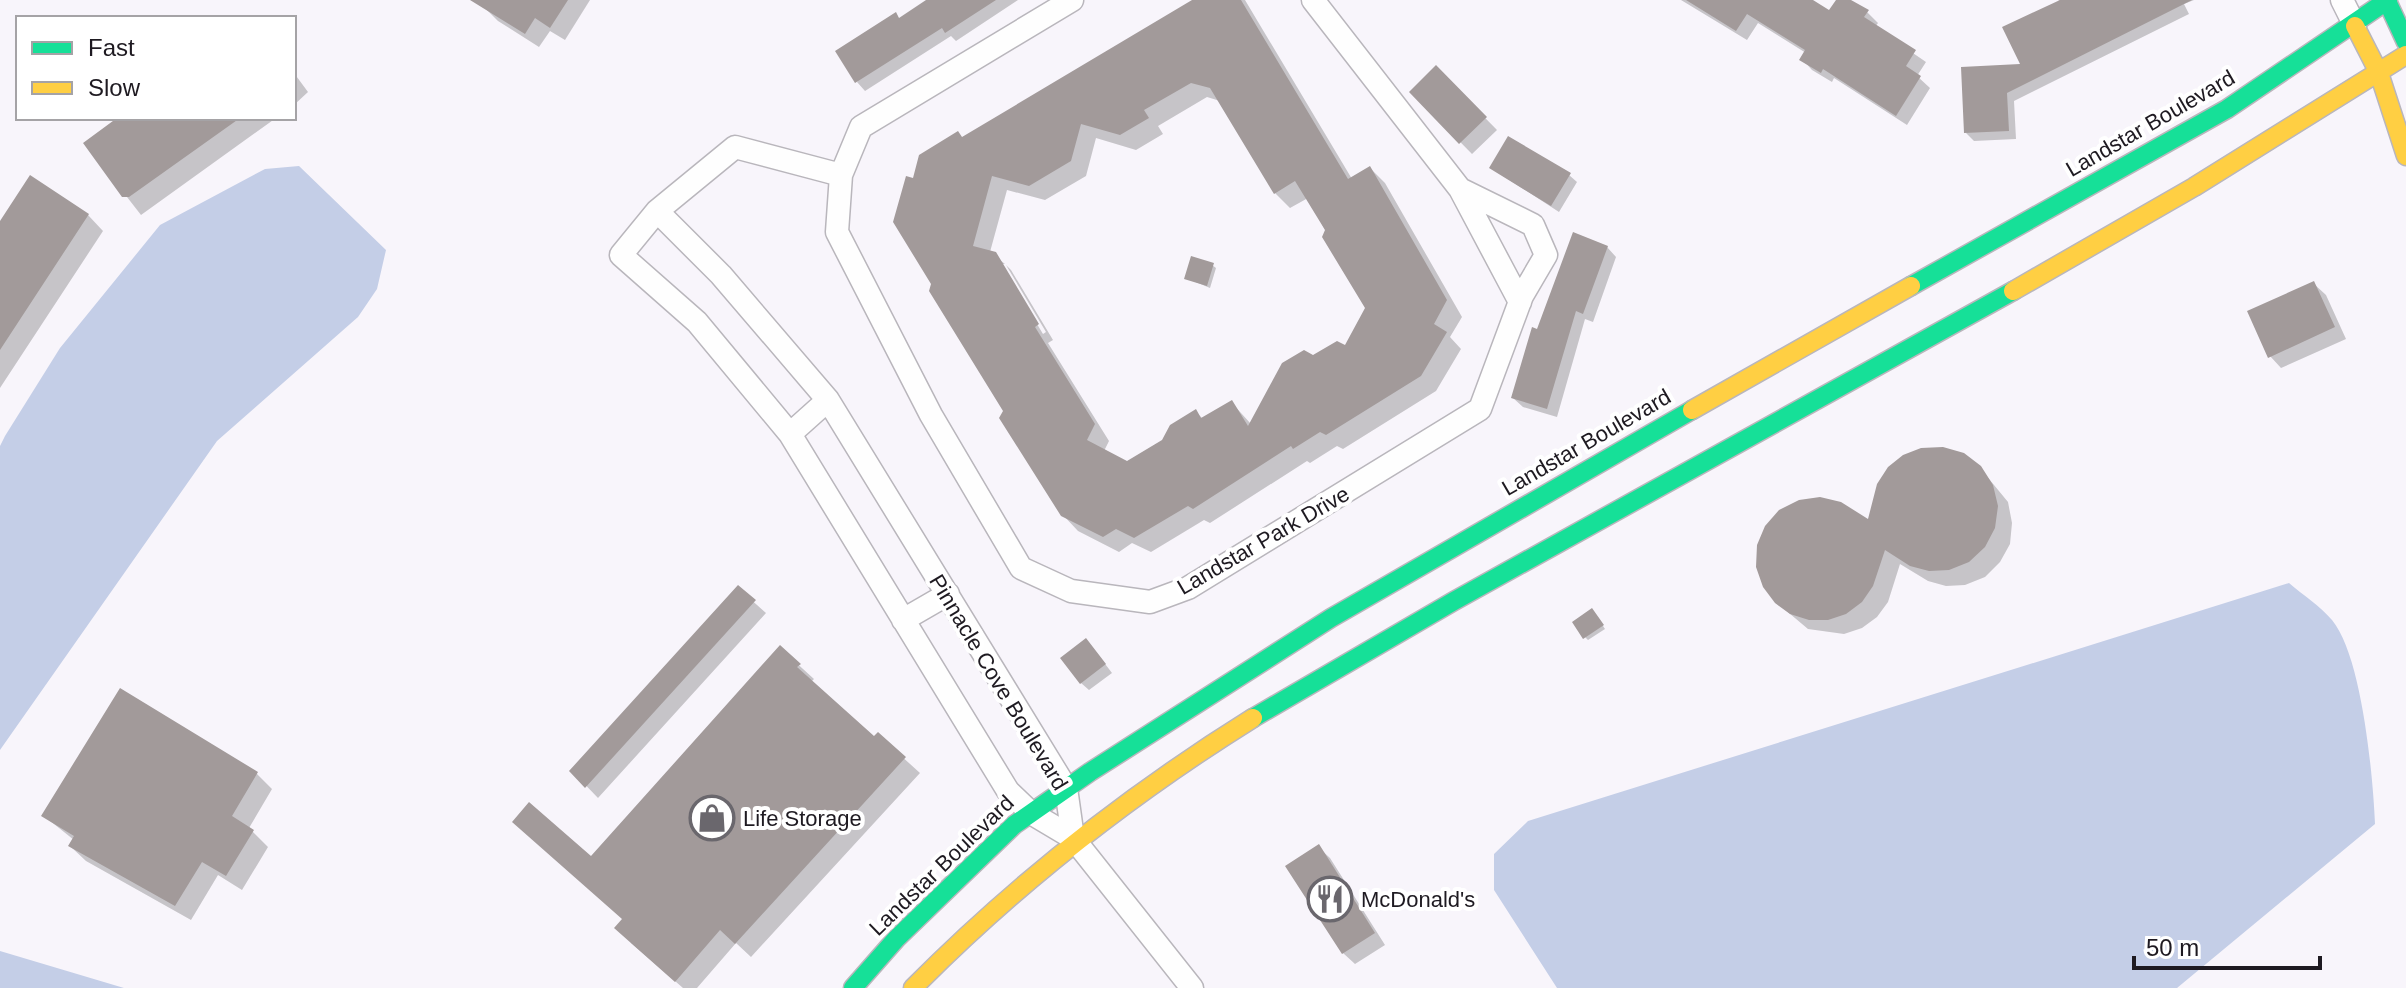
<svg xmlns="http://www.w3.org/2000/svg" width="2406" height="988" viewBox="0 0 2406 988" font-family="Helvetica,sans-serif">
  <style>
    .water { fill: #c4cee7 }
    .shadow { fill: #0003; fill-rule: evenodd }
    .building { fill: #a29a9a; fill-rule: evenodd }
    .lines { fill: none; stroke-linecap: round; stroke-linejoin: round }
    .street-casing { stroke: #b9b6bc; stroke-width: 25 }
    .fast-casing { stroke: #b9b6bc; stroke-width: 21 }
    .slow-casing { stroke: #b9b6bc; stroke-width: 21 }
    .street { stroke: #fefefe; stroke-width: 22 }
    .fast { stroke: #16e098; stroke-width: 18 }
    .slow { stroke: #ffcf43; stroke-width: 18 }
    .labels { text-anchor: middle; stroke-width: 8; stroke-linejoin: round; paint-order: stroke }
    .street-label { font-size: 22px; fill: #1e1a21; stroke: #fff }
    .poi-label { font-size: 22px; fill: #1e1a21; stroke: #fff; text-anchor: start }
  </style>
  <rect width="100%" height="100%" fill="#f8f5fb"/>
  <path class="water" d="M299,166L386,250L377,289L358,317L217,441L0,750V446L5,436L60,348L160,225L265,169Z
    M2289,583C2303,595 2320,606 2332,620C2362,656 2373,776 2375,824L2177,988H1557L1494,890V854L1528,821Z
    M0,951L124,988H0Z"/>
  <path class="shadow" d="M489,0H590L565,40L550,31L539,47L498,21L484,7Z
    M930,0H1018L956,41L951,36L865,91L857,82L900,20Z
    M1195,0H1245L1352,179L1370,168L1385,183L1462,317L1450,337L1461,349L1436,391L1343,449L1337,446L1310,463L1307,461L1210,523L1204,520L1151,552L1132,543L1119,552L1078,531L1062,514L933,284L914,180L963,139ZM1207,97L1220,101L1275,193L1290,208L1308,198L1367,308L1345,348L1313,357L1251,424L1231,402L1203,419L1196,412L1164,441L1127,463L1104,451L1109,441L1048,343L1053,340L1011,270L1006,265L1046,332L1043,334L1001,264H1005L990,252L1007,190L1045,200L1086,176L1096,138L1136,150L1163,134L1158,126Z
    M1681,0H1809L1830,13L1838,0H1848L1867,12L1878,23L1875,27L1926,62L1917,76L1930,88L1907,125L1834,78L1832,82L1812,70L1802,59L1806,53L1758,23L1747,40Z
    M2059,0H2194L2184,4L2189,14L2014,101L2016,139L1974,141L1966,133L2023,66Z
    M1436,68L1497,130L1472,154L1411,92Z
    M294,73L308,92L294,105Z
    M121,118H276L141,215L85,143Z
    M1491,168L1569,175L1577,182L1559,212Z
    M88,215L103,231L0,388V224Z
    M1607,247L1616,257L1593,322L1585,319L1557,417L1523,407L1513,398L1539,331Z
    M1212,265L1216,268L1210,288L1186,278Z
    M2314,284L2326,295L2346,339L2281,368L2270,356Z
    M1980,468L2008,502L2012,523L2010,544L2000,562L1985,577L1965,585L1946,586L1928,581L1900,564L1888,602L1877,617L1862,628L1844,634L1808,629L1776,602L1870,522Z
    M738,588L766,613L598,798L572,771Z
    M1595,614L1605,629L1588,640L1585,637Z
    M780,648L814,679L811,682L875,739L878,735L920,773L751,957L736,943L697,988H683L631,943L624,920L591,858Z
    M1093,648L1112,673L1089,690L1081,683Z
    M121,690L257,774L272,789L249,828L268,847L242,890L218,875L191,920L86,861L70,846L74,840L44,816Z
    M1318,847L1330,858L1385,945L1355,964L1343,953Z"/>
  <path class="building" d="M470,0H568L550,28L535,18L525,34Z
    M926,0H996L945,33L942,28L855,83L835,51L896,12L899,18Z
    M1192,0H1241L1348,179L1370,166L1447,300L1434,324L1447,332L1421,376L1326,435L1320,432L1293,449L1291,446L1193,509L1188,506L1134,538L1116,529L1103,537L1061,516L999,418L1003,411L929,291L931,284L893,222L906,176L913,178L919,155L958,131L962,137ZM1191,83L1210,88L1274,194L1295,181L1325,230L1322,237L1365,308L1345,345L1337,341L1313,355L1304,350L1282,363L1248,426L1232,400L1201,418L1196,409L1170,425L1162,440L1127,461L1087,440L1095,424L1035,327L1039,324L996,252L973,246L992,176L1029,186L1071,161L1081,124L1120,135L1149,118L1144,110Z
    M1686,0H1813L1829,10L1836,0H1851L1869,10L1864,17L1916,50L1906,66L1921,76L1896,116L1823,69L1821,73L1799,60L1805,50L1747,14L1736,31Z
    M2060,0H2192L2007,93L2009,131L1964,133L1961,67L2020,64L2002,27Z
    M1436,65L1487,117L1459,144L1409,92Z
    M117,118H240L129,197H122L83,143Z
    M1508,136L1571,173L1551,206L1489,168Z
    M30,175L89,214L0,350V221Z
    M1573,232L1608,246L1583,314L1576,311L1547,409L1511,398L1532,327L1537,329Z
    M1191,256L1214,263L1207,286L1184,279Z
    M2314,281L2335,327L2268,358L2247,311Z
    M1943,447L1964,453L1981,466L1993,485L1998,506L1995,528L1985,547L1969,562L1949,570L1929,571L1910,566L1885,550L1873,586L1862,602L1846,614L1828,620H1809L1790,614L1775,603L1763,587L1756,567L1757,545L1765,526L1779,510L1799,500L1820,497L1841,502L1868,519L1877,484L1888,467L1903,455L1921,448Z
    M738,585L756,600L585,788L569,771Z
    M1592,608L1604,625L1583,639L1572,622Z
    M1086,638L1106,664L1080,684L1060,658Z
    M780,645L801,664L797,667L874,736L878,732L906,757L735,944L720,930L675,982L614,928L622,919L512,822L529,802L591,856Z
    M120,688L258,772L232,816L254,830L226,876L202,862L175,906L68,846L74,836L41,816Z
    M1319,844L1375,933L1342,954L1285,866Z"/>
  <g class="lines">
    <g class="street-casing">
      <path id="street" d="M1072,0L861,127L841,175L837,232L931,415L1021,568L1071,591L1150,602L1188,588L1480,409L1522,296L1546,255L1533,225L1460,189L1313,0
        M2342,0L2355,26
        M841,175L735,147L657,211L621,255L697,322L790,434L1008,791L1031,813L1073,838L1192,988
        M1460,189L1520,302
        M657,211L721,275L828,400L1066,788L1073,838
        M790,434L828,400
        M903,620L948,594"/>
    </g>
    <g class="fast-casing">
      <path id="fast" d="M2387,1L2406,42
        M1911,286L2227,109L2388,0
        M1253,718L1454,601L2013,291
        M853,988L896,939L1014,825L1090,772L1331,618L1692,410"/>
    </g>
    <g class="slow-casing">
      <path id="slow" d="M2355,26L2379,73L2406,156
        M2013,291L2194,187L2406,55
        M1692,410L1911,286
        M913,988C1016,884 1128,796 1253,718"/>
    </g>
    <use href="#street" class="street"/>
    <use href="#fast" class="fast"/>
    <use href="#slow" class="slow"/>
  </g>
  <defs>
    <g id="shop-ring" transform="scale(2.3)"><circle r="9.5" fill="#fff" stroke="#6a676d" stroke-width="1.5"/><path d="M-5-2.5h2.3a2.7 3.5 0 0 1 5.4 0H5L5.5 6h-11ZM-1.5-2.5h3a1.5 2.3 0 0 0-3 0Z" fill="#6a676d"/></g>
    <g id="restaurant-ring" transform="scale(2.3)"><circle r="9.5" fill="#fff" stroke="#6a676d" stroke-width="1.5"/><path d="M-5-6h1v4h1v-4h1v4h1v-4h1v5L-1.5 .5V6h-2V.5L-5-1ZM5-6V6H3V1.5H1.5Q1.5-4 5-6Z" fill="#6a676d"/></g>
  </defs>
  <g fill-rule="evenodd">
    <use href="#shop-ring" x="712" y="818"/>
    <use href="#restaurant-ring" x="1330" y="899"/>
  </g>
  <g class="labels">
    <g class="street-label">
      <text transform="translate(2150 123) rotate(-30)" y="8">Landstar Boulevard</text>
      <text transform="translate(1586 442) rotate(-30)" y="8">Landstar Boulevard</text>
      <text transform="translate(1263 540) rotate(-30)" y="8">Landstar Park Drive</text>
      <text transform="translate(999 682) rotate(59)" y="8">Pinnacle Cove Boulevard</text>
      <text transform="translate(941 865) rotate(-44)" y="8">Landstar Boulevard</text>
    </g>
    <g class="poi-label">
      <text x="743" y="826">Life Storage</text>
      <text x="1361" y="907">McDonald's</text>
    </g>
  </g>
  <rect x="16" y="16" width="280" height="104" fill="#ffffff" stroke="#a5a3a6" stroke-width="2"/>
  <rect x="32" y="42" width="40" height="12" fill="#16e098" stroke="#a5a3a6" stroke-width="2"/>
  <text x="88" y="56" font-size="24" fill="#1e1a21">Fast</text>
  <rect x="32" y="82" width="40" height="12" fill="#ffcf43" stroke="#a5a3a6" stroke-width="2"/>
  <text x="88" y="96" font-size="24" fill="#1e1a21">Slow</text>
  <path d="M2134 956v12h186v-12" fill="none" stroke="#1e1a21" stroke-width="4"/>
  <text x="2146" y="956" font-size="24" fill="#1e1a21" stroke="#ffffff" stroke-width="6" paint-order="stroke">50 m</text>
</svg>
